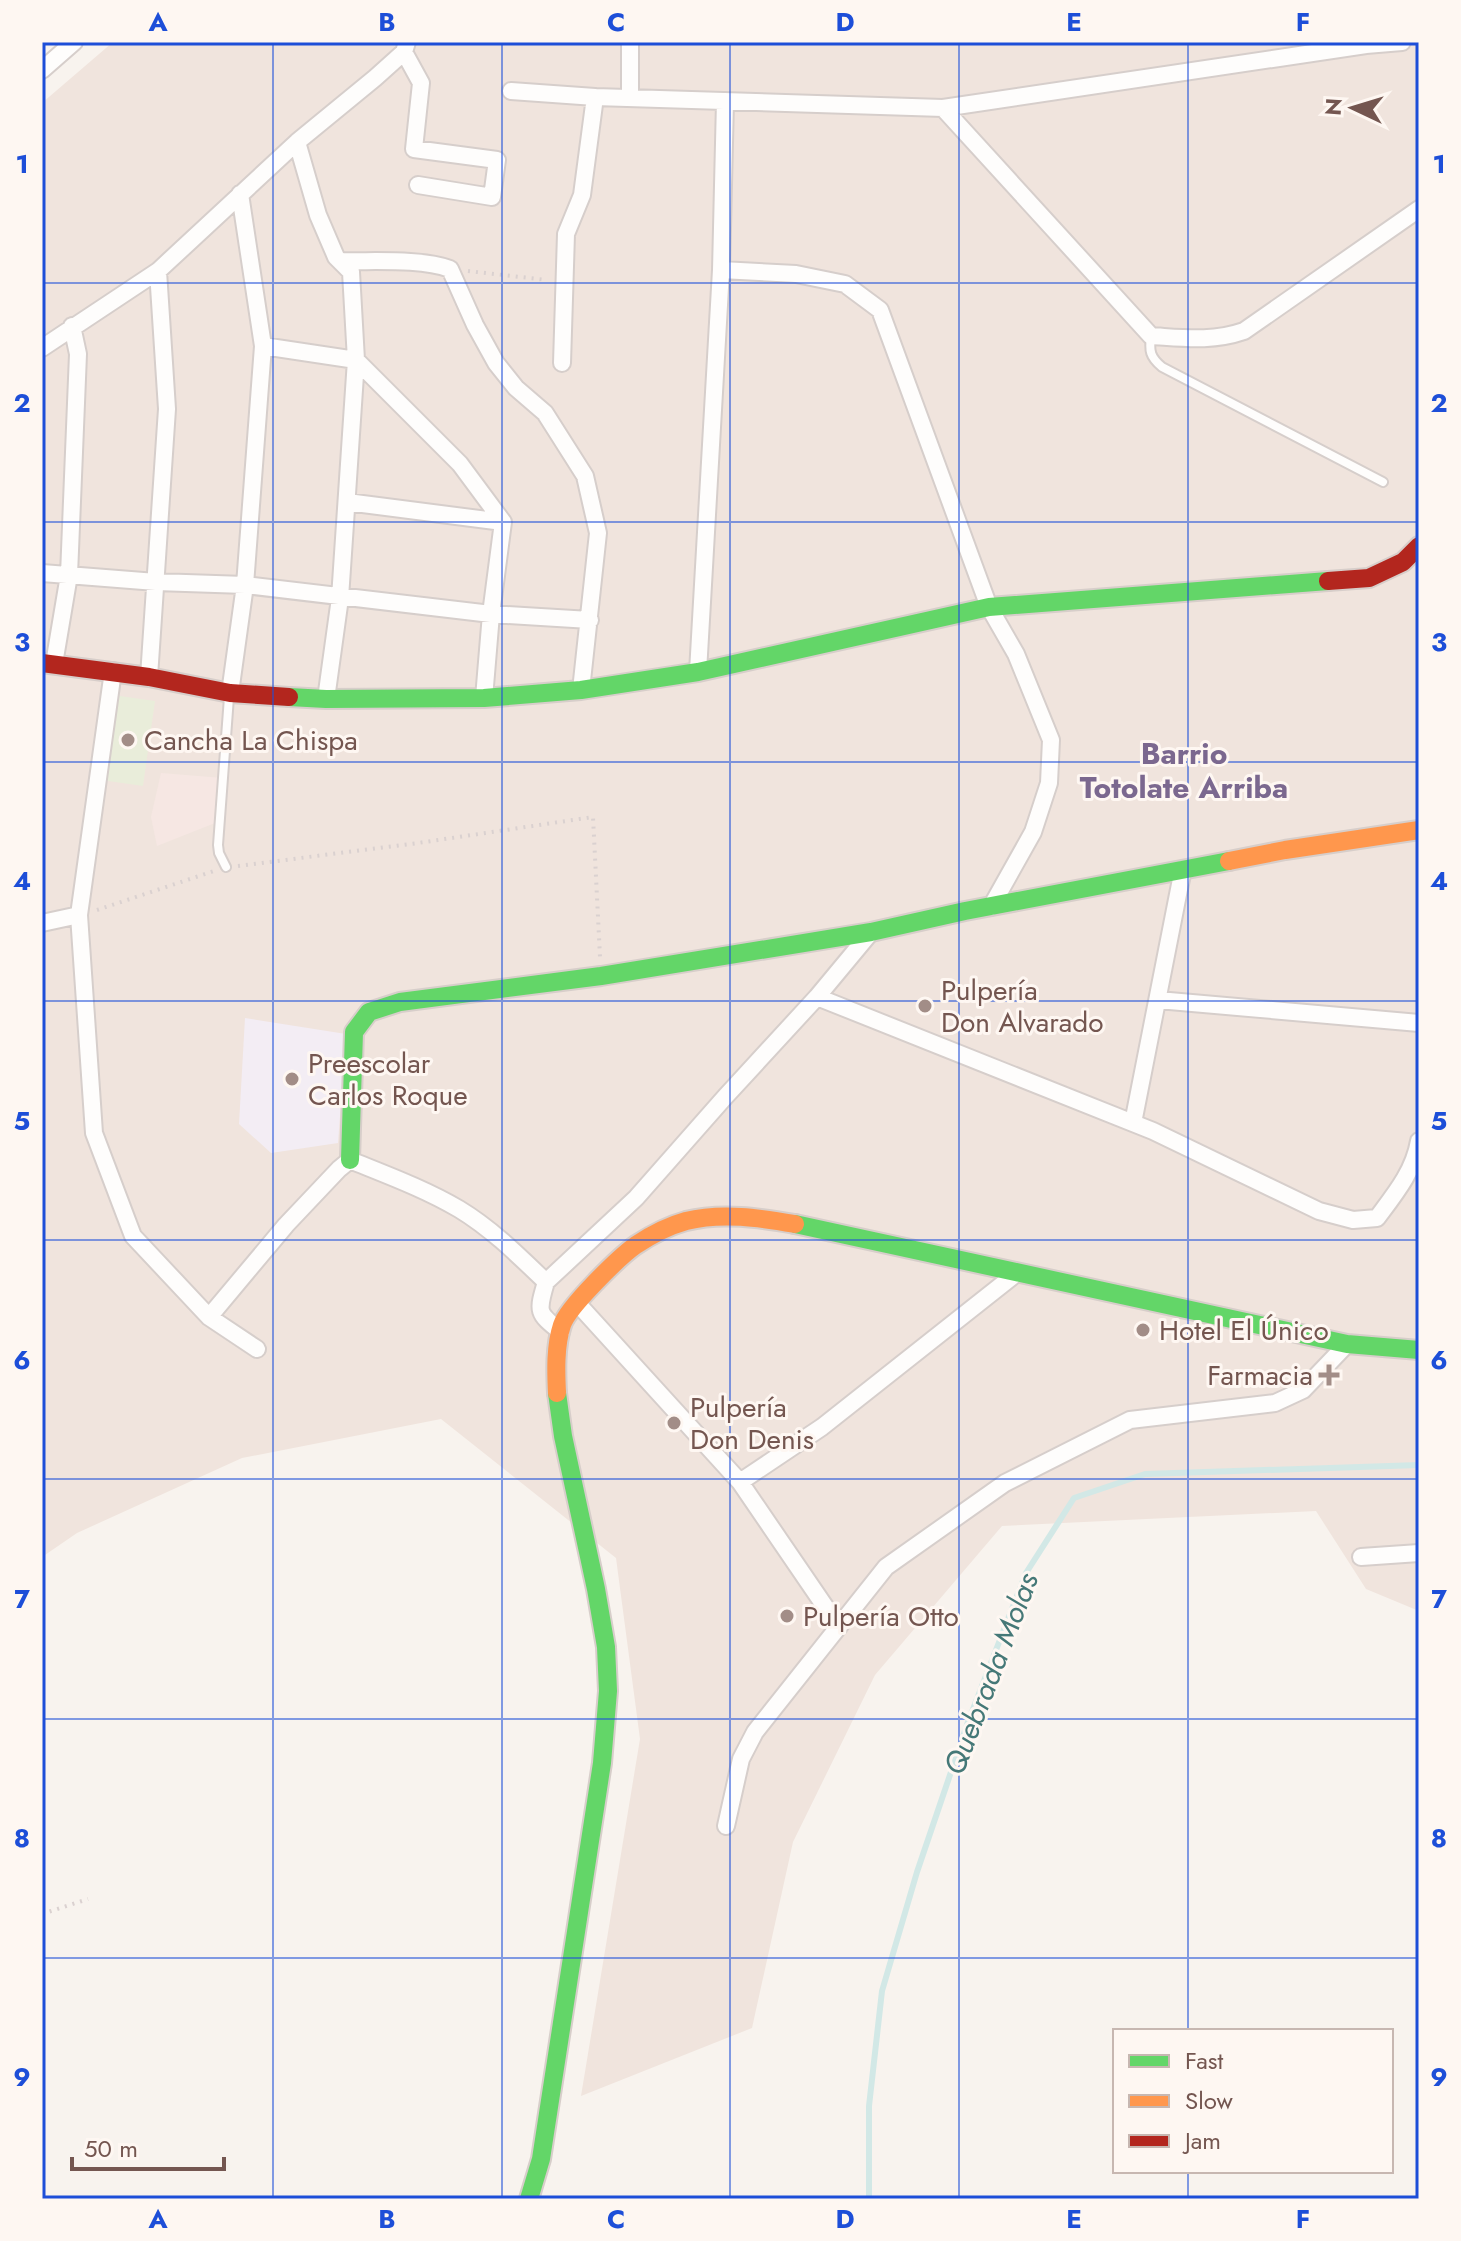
<svg xmlns="http://www.w3.org/2000/svg" width="1461" height="2241" viewBox="0 0 1461 2241" font-family="Jost,sans-serif">
  <style>
    .residential { fill: #f0e4dd }
    .commercial { fill: #f6e7e3 }
    .education { fill: #f3edf4 }
    .green { fill: #e9edda }
    .lines { fill: none; stroke-linecap: round; stroke-linejoin: round }
    .stream { stroke: #d2e8e6; stroke-width: 6 }
    .lane-casing { stroke: #d6cecb; stroke-width: 12 }
    .street-casing { stroke: #d6cecb; stroke-width: 20 }
    .fast-casing { stroke: #d7ceca; stroke-width: 22 }
    .slow-casing { stroke: #d7ceca; stroke-width: 22 }
    .jam-casing { stroke: #d7ceca; stroke-width: 22 }
    .path { stroke: #dad1d0; stroke-width: 4; stroke-dasharray: 2 6; stroke-linecap: butt }
    .lane { stroke: #fefdfc; stroke-width: 8 }
    .street { stroke: #fefdfc; stroke-width: 16 }
    .fast { stroke: #63d668; stroke-width: 18 }
    .slow { stroke: #ff974d; stroke-width: 18 }
    .jam { stroke: #b3261e; stroke-width: 18 }
    .grid { fill: none; stroke: #1d4ed8; stroke-width: 2; stroke-opacity: 0.55 }
    .poi-dot { fill: #a28d87; stroke: #fef7f2; stroke-width: 3 }
    .labels { text-anchor: middle; stroke-width: 6; stroke-linejoin: round; paint-order: stroke }
    .poi-label { font-size: 28px; fill: #745650; stroke: #fef7f2; text-anchor: start }
    .neighbourhood-label { font-size: 30px; font-weight: bold; fill: #7b688f; stroke: #fef7f2 }
    .water-label { font-size: 30px; font-style: italic; fill: #457877; stroke: #fef7f2 }
    .neatline { fill: none; stroke: #1d4ed8; stroke-width: 3 }
    .grid-label { font-size: 26px; text-anchor: middle; font-weight: bold; fill: #1d4ed8 }
  </style>
  <rect width="100%" height="100%" fill="#f8f3ee"/>
  <path class="residential" d="M113,42H1419V1611L1366,1589L1316,1511L1002,1526L875,1675L793,1842L752,2028L581,2096L640,1739L616,1558L441,1419L242,1458L77,1533L42,1557V103Z"/>
  <path class="commercial" d="M161,773L223,778L215,823L157,846L151,817Z"/>
  <path class="education" d="M245,1018L346,1034L338,1143L271,1153L239,1124Z"/>
  <path class="green" d="M113,695L155,701L143,786L101,780Z"/>
  <g class="lines">
    <path class="stream" d="M869,2199V2106L882,1991L917,1872L968,1722L1026,1573L1074,1498L1145,1474L1419,1465"/>
    <g class="lane-casing">
      <path id="lane" d="M1151,336C1149,351 1150,357 1162,367L1383,482
        M226,867L219,853L218,845L229,697"/>
    </g>
    <g class="street-casing">
      <path id="street" d="M404,52L421,83L414,149L497,160L492,197L418,185
        M42,70L74,42
        M511,91L595,97L943,108L1366,45L1402,42
        M630,97V42
        M943,108L1151,336C1184,338 1212,342 1244,331L1419,209
        M297,142L318,215L336,257L351,272L356,360L340,598L326,699
        M340,261C371,262 421,258 450,269L475,325L496,363L516,388L545,413L585,476L598,533L581,690
        M721,270L796,274L845,284L880,310L989,607L1016,654L1051,740L1049,783L1033,832L991,907
        M263,346L356,360L460,464L503,522L491,614L484,698
        M42,348L158,271L297,142L375,78L404,52L407,42
        M562,363L566,234L582,195L595,97
        M347,502L503,522
        M42,573L156,582L245,585L491,614L590,620
        M54,664L69,575L78,354L72,326
        M113,671L79,915L94,1133L133,1236L209,1317L257,1349
        M698,672L721,270L725,101
        M149,677L167,409L158,271
        M230,693L245,585L263,346L240,194
        M42,923L79,915
        M817,997L1153,1131L1319,1211L1353,1220L1377,1218C1395,1194 1414,1171 1419,1141
        M1158,1000L1419,1023
        M1133,1123L1183,869
        M546,1282L636,1198L725,1097L817,997L871,932
        M578,1304L740,1482L822,1427L1018,1272
        M209,1317L286,1225L339,1169L350,1160C387,1175 425,1189 459,1209C492,1229 519,1256 546,1282C537,1312 537,1313 561,1332
        M740,1482L839,1627
        M1361,1557L1419,1553
        M726,1826L741,1759L755,1732L886,1567L1005,1483L1130,1420L1275,1403L1303,1390L1347,1344"/>
    </g>
    <g class="fast-casing">
      <path id="fast" d="M289,697L326,699L484,698L581,690L698,672L989,607L1328,581
        M350,1160L354,1032L369,1012L400,1002L601,976L871,932L965,911L1229,861
        M795,1224L1347,1344L1419,1350
        M529,2199L541,2159L602,1763L608,1691L606,1647L596,1589L563,1436L557,1393"/>
    </g>
    <g class="slow-casing">
      <path id="slow" d="M1229,861L1285,850L1419,830
        M557,1393C556,1372 555,1346 562,1325C568,1307 619,1257 636,1245C651,1235 668,1226 686,1221C722,1212 760,1218 795,1224"/>
    </g>
    <g class="jam-casing">
      <path id="jam" d="M1328,581L1369,578L1403,562L1419,546
        M42,663L149,677L230,693L289,697"/>
    </g>
    <path class="path" d="M468,271L547,280
      M238,866L418,843L593,817L600,957
      M97,910L214,871
      M42,1914L88,1899"/>
    <use href="#lane" class="lane"/>
    <use href="#street" class="street"/>
    <use href="#fast" class="fast"/>
    <use href="#slow" class="slow"/>
    <use href="#jam" class="jam"/>
  </g>
  <path class="grid" d="M273,42V2199M502,42V2199M730,42V2199M959,42V2199M1188,42V2031M42,283H1419M42,522H1419M42,762H1419M42,1001H1419M42,1240H1419M42,1479H1419M42,1719H1419M42,1958H1419M1188,2171V2199"/>
  <g class="poi-dot">
    <circle cx="128" cy="740" r="8"/>
    <circle cx="925" cy="1006" r="8"/>
    <circle cx="292" cy="1079" r="8"/>
    <circle cx="1143" cy="1330" r="8"/>
    <path d="M1325 1363h8v8h8v8h-8v8h-8v-8h-8v-8h8z"/>
    <circle cx="674" cy="1423" r="8"/>
    <circle cx="787" cy="1616" r="8"/>
  </g>
  <g class="labels">
    <g class="poi-label">
      <text x="144" y="750">Cancha La Chispa</text>
      <text x="941" y="1000">Pulpería<tspan x="941" dy="32">Don Alvarado</tspan></text>
      <text x="308" y="1073">Preescolar<tspan x="308" dy="32">Carlos Roque</tspan></text>
      <text x="1159" y="1340">Hotel El Único</text>
      <text x="1313" y="1385" text-anchor="end">Farmacia</text>
      <text x="690" y="1417">Pulpería<tspan x="690" dy="32">Don Denis</tspan></text>
      <text x="803" y="1626">Pulpería Otto</text>
    </g>
    <g class="neighbourhood-label">
      <text x="1184" y="764">Barrio<tspan x="1184" dy="34">Totolate Arriba</tspan></text>
    </g>
    <g class="water-label">
      <text transform="translate(991 1674) rotate(-69)" y="10">Quebrada Molas</text>
    </g>
  </g>
  <rect width="1461" height="2241" fill="none" stroke="#fef7f2" stroke-width="88"/>
  <rect x="1113" y="2029" width="280" height="144" fill="#fef7f2" stroke="#c7b7b1" stroke-width="2"/>
  <rect x="1129" y="2055" width="40" height="12" fill="#63d668" stroke="#c7b7b1" stroke-width="2"/>
  <text x="1185" y="2069" font-size="24" fill="#745650">Fast</text>
  <rect x="1129" y="2095" width="40" height="12" fill="#ff974d" stroke="#c7b7b1" stroke-width="2"/>
  <text x="1185" y="2109" font-size="24" fill="#745650">Slow</text>
  <rect x="1129" y="2135" width="40" height="12" fill="#b3261e" stroke="#c7b7b1" stroke-width="2"/>
  <text x="1185" y="2149" font-size="24" fill="#745650">Jam</text>
  <g transform="translate(1353 108) rotate(274)" stroke="#fef7f2" stroke-width="6" paint-order="stroke">
  <path d="M0-6L14 30L0 20L-14 30Z" fill="#745650"/>
  <text y="-12" font-size="22" font-weight="bold" text-anchor="middle" fill="#745650">N</text>
  </g>
  <path d="M72 2157v12h152v-12" fill="none" stroke="#745650" stroke-width="4"/>
  <text x="84" y="2157" font-size="24" fill="#745650" stroke="#fef7f2" stroke-width="6" paint-order="stroke">50 m</text>
  <rect x="44" y="44" width="1373" height="2153" class="neatline"/>
  <g class="grid-label">
    <text x="158" y="31">A</text>
    <text x="387" y="31">B</text>
    <text x="616" y="31">C</text>
    <text x="845" y="31">D</text>
    <text x="1074" y="31">E</text>
    <text x="1303" y="31">F</text>
    <text x="22" y="173">1</text>
    <text x="1439" y="173">1</text>
    <text x="22" y="412">2</text>
    <text x="1439" y="412">2</text>
    <text x="22" y="651">3</text>
    <text x="1439" y="651">3</text>
    <text x="22" y="890">4</text>
    <text x="1439" y="890">4</text>
    <text x="22" y="1130">5</text>
    <text x="1439" y="1130">5</text>
    <text x="22" y="1369">6</text>
    <text x="1439" y="1369">6</text>
    <text x="22" y="1608">7</text>
    <text x="1439" y="1608">7</text>
    <text x="22" y="1847">8</text>
    <text x="1439" y="1847">8</text>
    <text x="22" y="2086">9</text>
    <text x="1439" y="2086">9</text>
    <text x="158" y="2228">A</text>
    <text x="387" y="2228">B</text>
    <text x="616" y="2228">C</text>
    <text x="845" y="2228">D</text>
    <text x="1074" y="2228">E</text>
    <text x="1303" y="2228">F</text>
  </g>
</svg>
